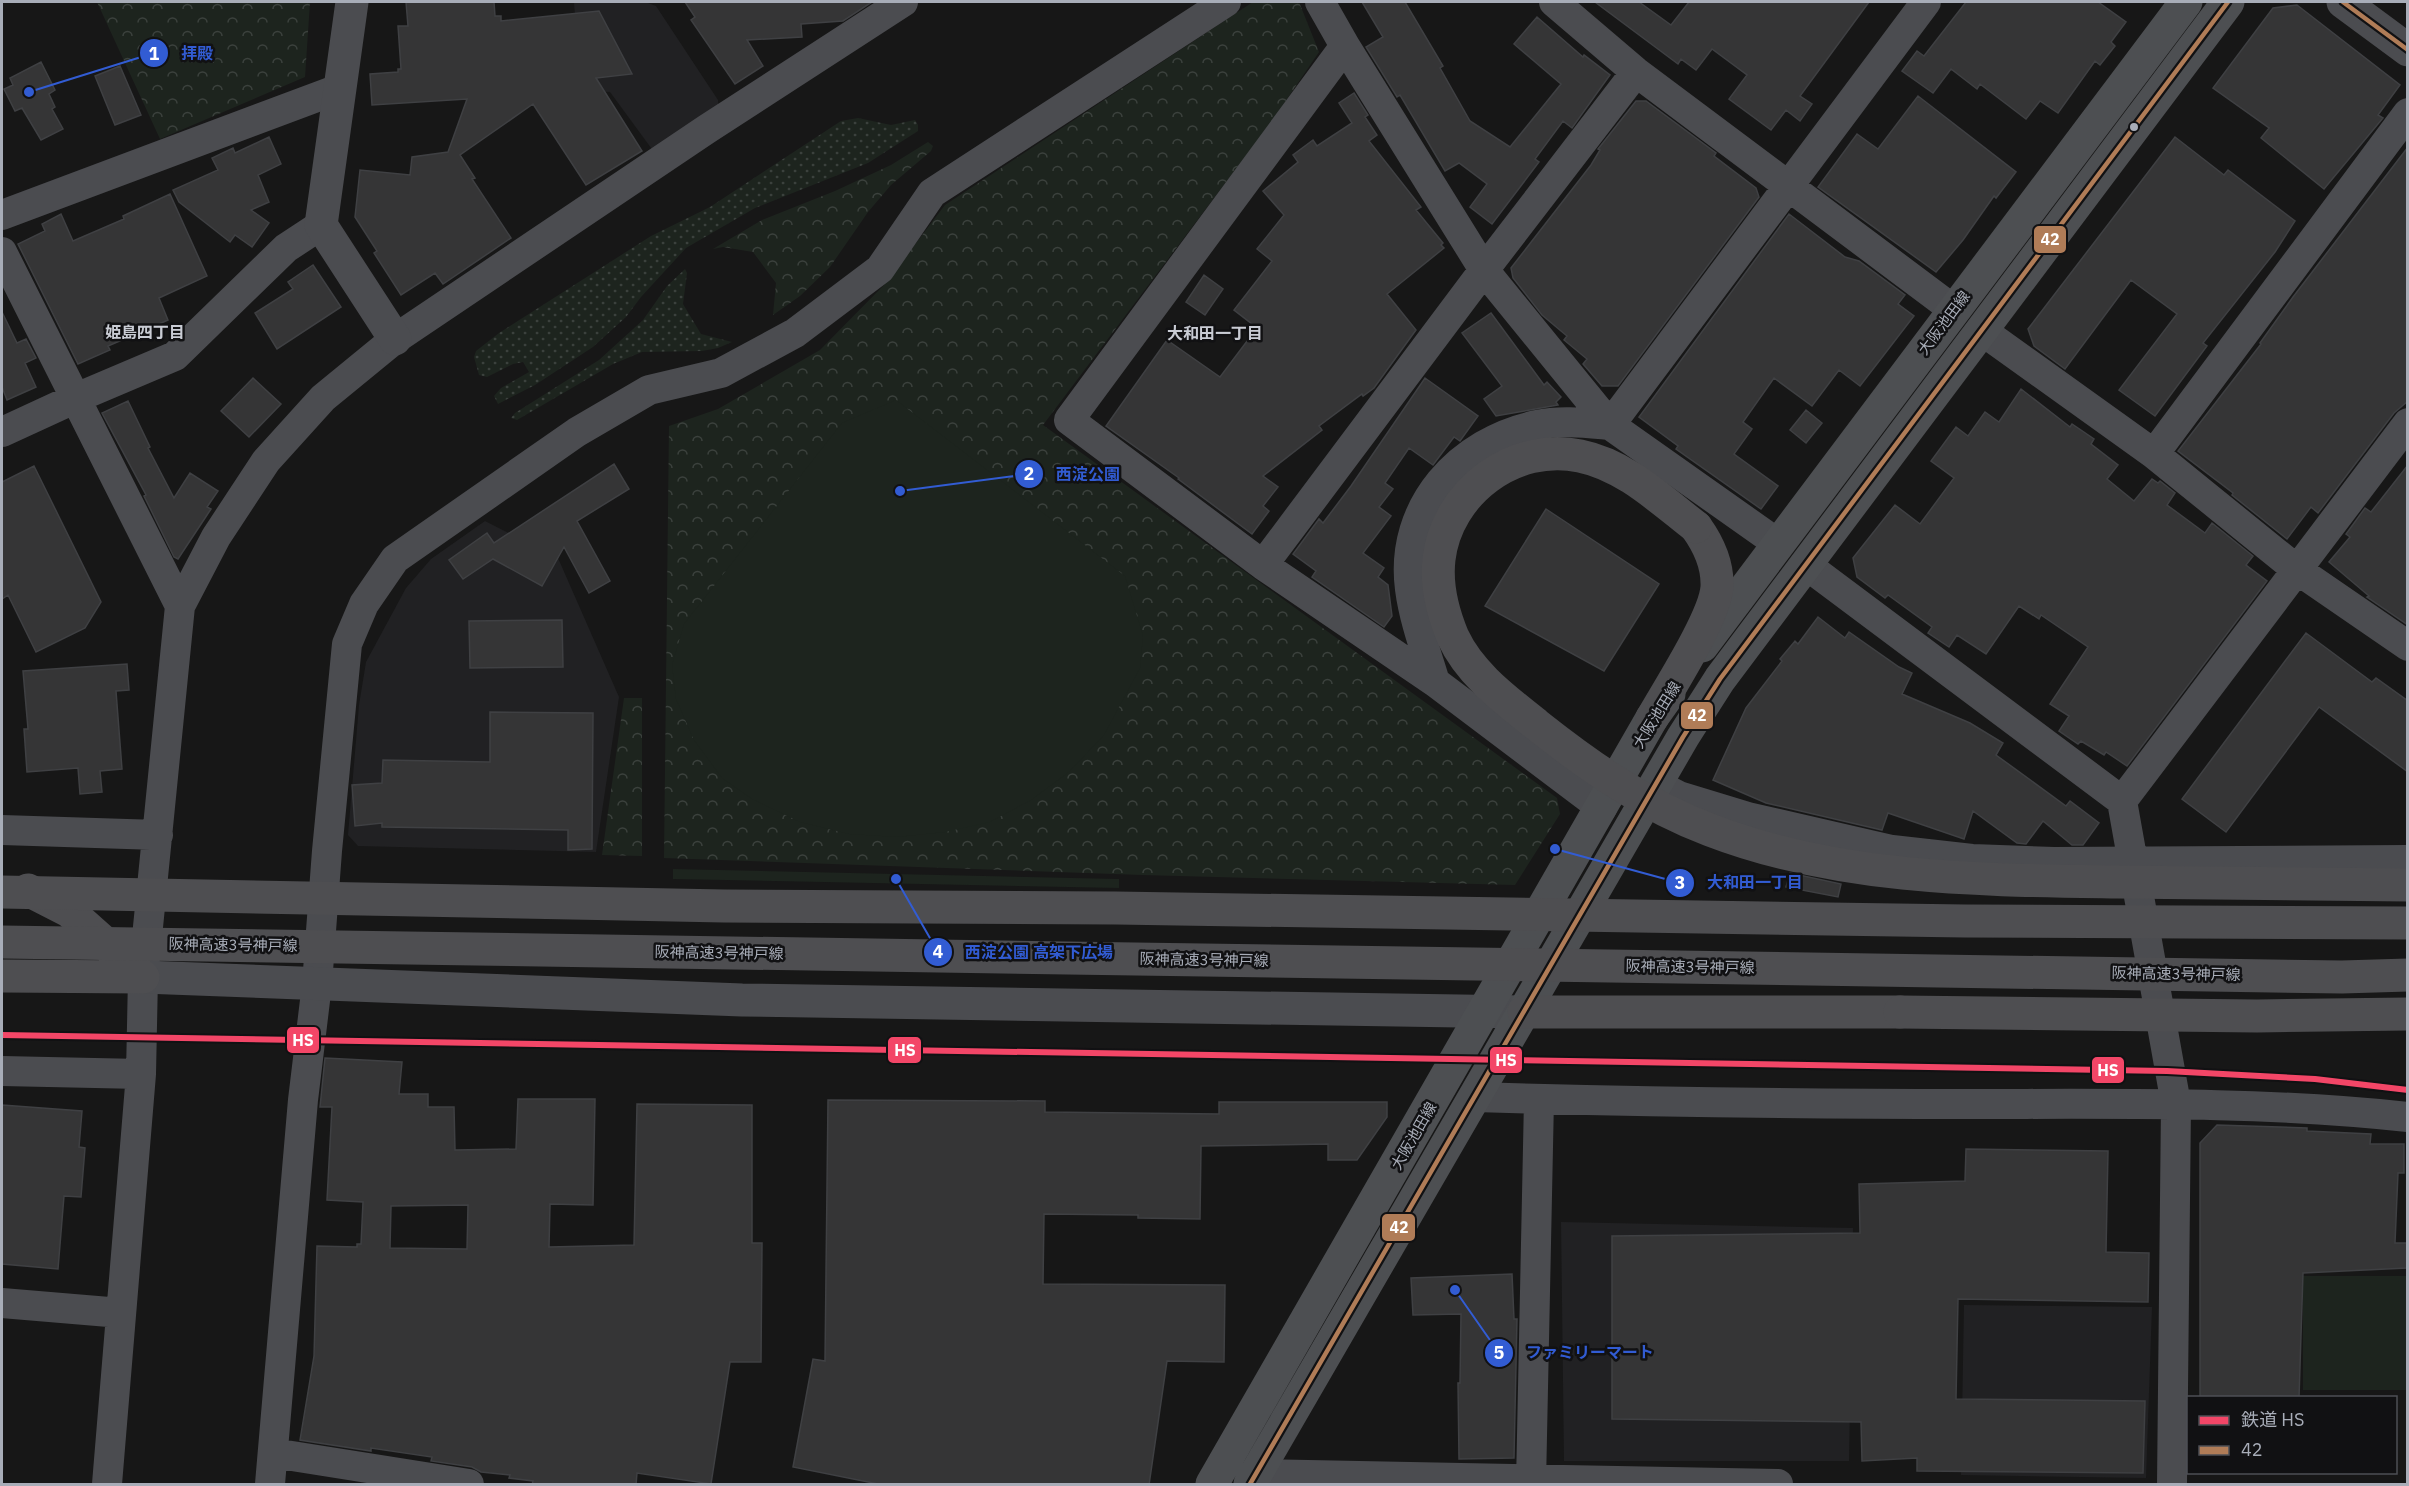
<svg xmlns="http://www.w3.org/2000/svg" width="2409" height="1486" viewBox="0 0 2409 1486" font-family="'IBM Plex Sans','Noto Sans JP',sans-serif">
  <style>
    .built { fill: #212123 }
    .grass { fill: url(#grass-dots) }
    .forest { fill: url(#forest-crowns) }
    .garden { fill: #1d241e }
    .building { fill: #353536; stroke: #3f4043; stroke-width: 1.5; fill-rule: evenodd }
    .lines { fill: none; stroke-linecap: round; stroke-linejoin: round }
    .minor { stroke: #4b4c50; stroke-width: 30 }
    .tertiary { stroke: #4b4c50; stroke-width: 33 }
    .primary { stroke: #4d4f52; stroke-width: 33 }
    .motorway { stroke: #4e4e51; stroke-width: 33 }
    .motorway-bridge { stroke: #4e4e51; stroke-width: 33 }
    .bus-1-casing { stroke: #111113; stroke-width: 9 }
    .bus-1 { stroke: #b07c57; stroke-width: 4.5 }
    .rail-1-casing { stroke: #111113; stroke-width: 10 }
    .rail-1 { stroke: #f34667; stroke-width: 6 }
    .bus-dot { fill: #a8adb8; stroke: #111113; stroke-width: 2 }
    .labels { text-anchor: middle; stroke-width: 5; stroke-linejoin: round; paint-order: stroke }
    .street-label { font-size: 15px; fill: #a8adb8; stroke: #111113 }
    .neighbourhood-label { font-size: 16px; font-weight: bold; fill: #c9ccd4; stroke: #111113 }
    .leader { fill: none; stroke: #325cd3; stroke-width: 2 }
    .callout-dot { fill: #325cd3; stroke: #111113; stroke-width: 2 }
    .mark-label { font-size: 18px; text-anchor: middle; font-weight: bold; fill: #fff }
    .callout-label { font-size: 16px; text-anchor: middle; font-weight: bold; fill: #325cd3; stroke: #111113; stroke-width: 5; stroke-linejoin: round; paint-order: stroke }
    .line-badge { stroke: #111113; stroke-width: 2 }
    .badge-label { font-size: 16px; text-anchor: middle; font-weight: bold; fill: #fff }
  </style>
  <defs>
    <pattern id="grass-dots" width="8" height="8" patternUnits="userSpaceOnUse" patternTransform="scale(1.5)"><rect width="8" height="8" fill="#1d241e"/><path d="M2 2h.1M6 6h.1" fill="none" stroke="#3b413d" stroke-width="1.8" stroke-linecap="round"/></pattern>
    <pattern id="forest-crowns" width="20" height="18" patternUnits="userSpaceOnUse" patternTransform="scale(1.5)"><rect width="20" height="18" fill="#1d241e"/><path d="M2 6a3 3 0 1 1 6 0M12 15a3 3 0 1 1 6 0" fill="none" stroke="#3b413d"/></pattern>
  </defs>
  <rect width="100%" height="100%" fill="#171717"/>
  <path class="built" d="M595,2H645L656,6L718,100V111L654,152L610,92L581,90L574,3Z
    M485,521L558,558L619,697L596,852L358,846L348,835L359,705L366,662L406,588L431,559Z
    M1561,1222L1853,1228L1849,1461H1564Z
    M1964,1305L2152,1307L2146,1478L1961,1475Z"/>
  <path class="grass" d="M858,118L891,125L915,120L918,125V131L868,163L755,208L686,248L641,297L626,317L593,347L535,385L498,404L494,396L501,388L529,372L523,362L513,364L487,377L479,375L474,357L476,351L499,333L651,236L710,207L841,121Z
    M685,269L687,273L683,304L701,334L732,342L718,348L702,351L642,352L613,364L517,420L511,418L515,413L599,360L643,320L667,286Z"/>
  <path class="forest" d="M97,2H310L305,77L160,139Z
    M1253,2H1299L1319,52L1272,121L1043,425L1557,798L1560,814L1515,885L1143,875L664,858L669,426L718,409L820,350L884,285L945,205Z
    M928,142L933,146L931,151L891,185L868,212L830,267L800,296L773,315L776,283L753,252L723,247L713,249L762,220L835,191L891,165Z
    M624,698H642V856L602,855Z"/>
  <path class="garden" d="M896,400L1125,576L1143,636L1140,668L1104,735L1069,772L1031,800L990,822L945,832L897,837L849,834L800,822L752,799L722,778L694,740L676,699L672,665L684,624L842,423Z
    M673,869L1119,879V888L673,879Z
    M2303,1276H2407V1390H2303Z"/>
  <path class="building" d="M406,2H494L495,16H501V21L599,11L632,74L596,78L642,151L586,185L533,104L460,155L475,178L472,179L511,238L443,284L435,273L401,295L374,253L377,251L355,217L360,170L410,175L412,157L448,152L467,99L372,105L370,74L398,72V69H401L398,26H408Z
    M685,2H872L843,21L801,24L802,37L747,40L763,66L735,84L691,20L695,17Z
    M1362,2H1405L1443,66L1440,68L1470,121L1510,147L1561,84L1514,44L1537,17L1583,57L1584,55L1610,75L1572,128L1563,121L1535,159L1539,162L1492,224L1470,207L1487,184L1459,163L1445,171L1400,95L1397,97L1366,47L1383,37Z
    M1595,2H1639L1671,25L1689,2H1869L1800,96L1812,104L1800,121L1786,110L1771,130L1729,99L1747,75L1712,49L1696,70L1681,59L1678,64Z
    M1966,2H2098L2126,22L2111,42L2115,46L2100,65L2095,61L2058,113L2040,101L2026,119L1980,84L1977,89L1951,69L1933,93L1902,71L1917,51L1924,56Z
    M2297,5L2400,85L2378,115L2383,118L2324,189L2261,138L2269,128L2213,88L2273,8Z
    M41,62L55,90L49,94L55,107L52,109L63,129L41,140L22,108L15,111L4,89L13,85L10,78Z
    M120,66L141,115L115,125L95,76Z
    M1354,93L1368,115L1365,117L1377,135L1369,141L1421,207L1416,210L1443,243L1441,245L1444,248L1387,294L1416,330L1374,388L1363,396L1362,394L1319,426L1322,430L1263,476L1278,487L1263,506L1269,511L1252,534L1178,479L1179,478L1106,426L1167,340L1220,377L1257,328L1234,310L1272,261L1257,249L1284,215L1263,191L1298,162L1293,155L1313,140L1317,146L1352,123L1339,103Z
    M1918,96L2016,172L1996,198L1994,196L1963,240L1936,272L1818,187L1857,134L1878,149Z
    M1636,101H1646L1716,153L1714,156L1756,188L1759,197L1618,386H1602L1583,364L1587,359L1564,340L1567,336L1542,315L1513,278L1511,268L1591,165L1600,150L1598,149Z
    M269,137L281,164L258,175L269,202L251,210L269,223L252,247L235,235L230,242L179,202L173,190L218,170L212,158L233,148L235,153Z
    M2175,137L2224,175L2228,170L2295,221L2275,252L2203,343L2207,346L2155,416L2119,390L2177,314L2131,280L2065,369L2034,346L2028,329Z
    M2408,147V401L2394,413L2318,513L2311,507L2287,539L2232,495L2233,493L2178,451L2261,344L2260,343L2293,297Z
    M170,194L207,276L159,298L168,320L108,346L110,350L78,364L18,244L45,231L42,224L61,214L73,241L124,219L123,216Z
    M1789,214L1845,257L1859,261L1905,295L1898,304L1914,316L1860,386L1839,370L1812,406L1774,378L1743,422L1752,429L1734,454L1778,486L1761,509L1676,449L1678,446L1639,417Z
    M313,265L341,307L277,349L255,313L293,289L288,282Z
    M1204,275L1223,289L1205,315L1186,302Z
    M2,312L17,343L26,339L36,358L25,363L36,387L7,400L2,387Z
    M1491,313L1544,385L1547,382L1561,397L1556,402L1558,405L1496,416L1484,399L1502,386L1462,333Z
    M253,378L281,404L249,437L221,411Z
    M1425,378L1478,416L1460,441L1454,437L1433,465L1409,448L1385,483L1393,489L1379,507L1391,516L1363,553L1384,568L1378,577L1388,585L1392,616L1384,627L1312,577L1316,571L1293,554L1319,519L1323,523L1351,486Z
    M2021,389L2070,427L2072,424L2094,439L2091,444L2118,465L2107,479L2134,501L2152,479L2158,483L2160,481L2175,493L2167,505L2205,533L2212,523L2253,556L2246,565L2267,581L2127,766L2106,752L2104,755L2081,741L2078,744L2059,731L2069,716L2050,704L2088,647L2041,615L2039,619L2019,606L1986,654L1957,635L1949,647L1928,633L1932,627L1888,595L1885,598L1857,577L1853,558L1895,505L1920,524L1954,478L1931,461L1956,427L1968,436L1985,412L1999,422Z
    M128,401L150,447L148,448L174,498L190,473L218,491L207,507L211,509L178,559L174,557L144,496L146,495L102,413Z
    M1806,410L1822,423L1806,443L1790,430Z
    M614,464L629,489L577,521L610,581L589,593L564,547L542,586L493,559L463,579L449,560L487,533L494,543Z
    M2408,465V625L2367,597L2369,596L2329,562L2350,537L2346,534L2365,508L2371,512Z
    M34,466L101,602L85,628L36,652L8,595L2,599V482Z
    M1546,509L1659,584L1604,671L1485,606Z
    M1818,617L1845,638L1849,632L1899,667L1912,673L1902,694L1970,723L2003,743L1996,755L2066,806L2070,801L2099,823L2083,845H2072L2043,821L2026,844L2017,843L1973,811L1964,839L1888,813L1882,830L1766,803L1713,780L1746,708L1782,661L1780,659L1795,641L1798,644Z
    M562,620L563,667L470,668L469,621Z
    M2306,633L2372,682L2376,678L2408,701V772L2319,707L2226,832L2182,799Z
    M127,664L129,690L116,691L122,769L100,771L102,792L80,794L78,768L27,772L24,729H28L23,671Z
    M490,712L593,713L592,849L568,850V830L382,827V823L355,826L352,785L382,783L383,760L490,762Z
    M1790,873L1841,884L1838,897L1786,887Z
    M325,1058L402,1062L399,1094H428V1107H454L455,1150L516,1149L518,1099H595L593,1205L550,1204L549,1247L634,1245L637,1104L752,1105V1243H762L761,1362H730L711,1484L637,1473L636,1485H532L533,1481L509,1478L510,1475L481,1472L472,1467L431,1461L432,1457L371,1448V1451L300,1440L314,1356L317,1246L357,1247V1244H361L363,1202L327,1200L332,1107H320ZM468,1205L467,1249L390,1248L391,1206Z
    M828,1100L1045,1101V1112L1219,1114V1102H1387V1117L1357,1160H1328V1144L1201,1146L1200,1219L1138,1218V1215L1044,1214L1043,1284L1225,1285L1224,1362L1167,1361L1149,1485H883L793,1467L813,1359L825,1361Z
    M2,1105L82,1111L79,1147L85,1148L81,1197L64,1196L58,1269L2,1264Z
    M2217,1125L2307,1128V1131L2371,1134L2370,1144H2404V1173H2398L2395,1243H2407V1268L2303,1273L2299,1398H2200V1143Z
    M1966,1149L2108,1151L2106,1252L2149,1253L2148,1302L1958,1299L1956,1399L2145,1401L2143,1473L1917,1471V1458L1862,1461L1861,1422L1612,1419V1236L1860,1233L1859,1184L1965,1181Z
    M1512,1274L1514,1319H1517L1514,1458L1459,1459L1458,1383H1460L1461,1314L1413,1315L1411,1278Z"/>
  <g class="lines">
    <path class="minor" d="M1320,2L1345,46L1484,270L1610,425L1777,543
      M1554,2L1636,72L1954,310
      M1345,46L1069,420L1263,565L1435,682L1602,808
      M2,215L341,88
      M2,252L180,606
      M1981,330L2154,454L2296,569L2408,646
      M1610,425L1926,2
      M2,432L76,398L175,356L286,248L321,225
      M2154,454L2408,113
      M1805,564L2122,801L2176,1104L2172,1484
      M1263,565L1484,270L1636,72
      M1435,682C1426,652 1414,620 1410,589C1399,506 1460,441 1537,425C1561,420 1586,423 1610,425
      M1656,784L1679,796L1748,817L1892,850L1972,859L2054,862L2408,860
      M2122,801L2408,423
      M2,830L158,835
      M2,1071L141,1074
      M1475,1097C1639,1102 1803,1104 1967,1104C2114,1104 2261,1101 2408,1117
      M2,1303L121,1313
      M273,1453L469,1484
      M1256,1474L1778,1484
      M107,1484L141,1074L143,977L180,606L216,537L266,461L323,398L395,339L707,129L903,2
      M270,1484L303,1100L317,984L327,851L347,644L364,604L395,559L577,432L649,390L721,373L795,333L880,269L932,193L1226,2
      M1531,1484L1539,1099"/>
    <path class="tertiary" d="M352,2L321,225L395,339
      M2343,2L2408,50
      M143,977L742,1000L1524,1012"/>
    <path class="primary" d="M1702,646L2186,2
      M1212,1484L1652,718L1669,694
      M1250,1484L1683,737L1720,679L2228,2"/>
    <path class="motorway" d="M1652,718C1669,688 1715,617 1717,587C1718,564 1709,545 1696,527
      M28,890L69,911L143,977
      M2,976L143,977
      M1524,1012H1900"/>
    <path class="motorway-bridge" d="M1696,527C1661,500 1625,465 1580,456C1514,442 1447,492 1439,559C1436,585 1443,613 1453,637C1470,674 1506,700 1537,725C1590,767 1646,806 1710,830C1840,880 1981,880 2118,882C2214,883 2311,884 2408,885
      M2,892L724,906L1116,908L1965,921L2408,923
      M2,942L2342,977L2408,975
      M1900,1012L2257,1016L2408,1014"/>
    <g class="bus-1-casing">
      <path id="bus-1" d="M2343,2L2408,50
        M1250,1484L1683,737L1720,679L2228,2"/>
    </g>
    <use href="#bus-1" class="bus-1"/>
    <g class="rail-1-casing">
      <path id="rail-1" d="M2,1035L2167,1071L2315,1079L2408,1090"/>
    </g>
    <use href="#rail-1" class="rail-1"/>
  </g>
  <circle class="bus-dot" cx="2134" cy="127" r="5"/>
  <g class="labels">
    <g class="street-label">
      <text transform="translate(1944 323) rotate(-53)" y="5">大阪池田線</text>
      <text transform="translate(1657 715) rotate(-58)" y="5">大阪池田線</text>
      <text transform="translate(233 945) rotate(1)" y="5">阪神高速3号神戸線</text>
      <text transform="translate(719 953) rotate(1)" y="5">阪神高速3号神戸線</text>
      <text transform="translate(1204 960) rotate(1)" y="5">阪神高速3号神戸線</text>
      <text transform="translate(1690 967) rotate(1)" y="5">阪神高速3号神戸線</text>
      <text transform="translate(2176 974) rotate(1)" y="5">阪神高速3号神戸線</text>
      <text transform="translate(1414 1136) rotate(-60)" y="5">大阪池田線</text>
    </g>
    <g class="neighbourhood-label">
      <text x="145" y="338">姫島四丁目</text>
      <text x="1215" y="339">大和田一丁目</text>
    </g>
  </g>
  <path class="leader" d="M29 92L154 53M900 491L1029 474M1555 849L1680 883M896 879L938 952M1455 1290L1499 1353"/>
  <g class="callout-dot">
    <circle cx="29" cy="92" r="6"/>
    <circle cx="900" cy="491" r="6"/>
    <circle cx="1555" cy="849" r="6"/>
    <circle cx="896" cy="879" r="6"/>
    <circle cx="1455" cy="1290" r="6"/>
    <circle cx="154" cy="53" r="15"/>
    <circle cx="1029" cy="474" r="15"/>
    <circle cx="1680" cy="883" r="15"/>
    <circle cx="938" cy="952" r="15"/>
    <circle cx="1499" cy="1353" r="15"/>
  </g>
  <g class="mark-label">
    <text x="154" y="60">1</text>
    <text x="1029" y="480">2</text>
    <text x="1680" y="889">3</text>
    <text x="938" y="958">4</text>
    <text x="1499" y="1359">5</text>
  </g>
  <g class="callout-label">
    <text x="197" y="59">拝殿</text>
    <text x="1088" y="480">西淀公園</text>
    <text x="1755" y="888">大和田一丁目</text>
    <text x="1039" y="958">西淀公園 高架下広場</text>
    <text x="1590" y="1358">ファミリーマート</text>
  </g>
  <g class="line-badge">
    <rect x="2033" y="225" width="34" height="29" rx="6" fill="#b07c57"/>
    <rect x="1680" y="701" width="34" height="29" rx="6" fill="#b07c57"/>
    <rect x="286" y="1026" width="34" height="28" rx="6" fill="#f34667"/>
    <rect x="887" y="1036" width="35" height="28" rx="6" fill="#f34667"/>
    <rect x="1489" y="1046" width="34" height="28" rx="6" fill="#f34667"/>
    <rect x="2091" y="1056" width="34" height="28" rx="6" fill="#f34667"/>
    <rect x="1381" y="1213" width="35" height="29" rx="6" fill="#b07c57"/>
  </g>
  <g class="badge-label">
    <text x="2050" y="245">42</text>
    <text x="1697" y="721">42</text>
    <text x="303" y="1046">HS</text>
    <text x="905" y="1056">HS</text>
    <text x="1506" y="1066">HS</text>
    <text x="2108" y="1076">HS</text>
    <text x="1399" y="1233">42</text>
  </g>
  <rect width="2409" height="1486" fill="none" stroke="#a8adb8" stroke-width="6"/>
  <rect x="2187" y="1396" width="210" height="78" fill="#111113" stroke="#4d4f55" stroke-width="1.5"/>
  <rect x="2199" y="1416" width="30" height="9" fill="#f34667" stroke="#4d4f55" stroke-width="1.5"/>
  <text x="2241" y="1426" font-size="18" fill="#a8adb8">鉄道 HS</text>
  <rect x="2199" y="1446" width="30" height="9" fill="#b07c57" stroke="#4d4f55" stroke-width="1.5"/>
  <text x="2241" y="1456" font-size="18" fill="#a8adb8">42</text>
</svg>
